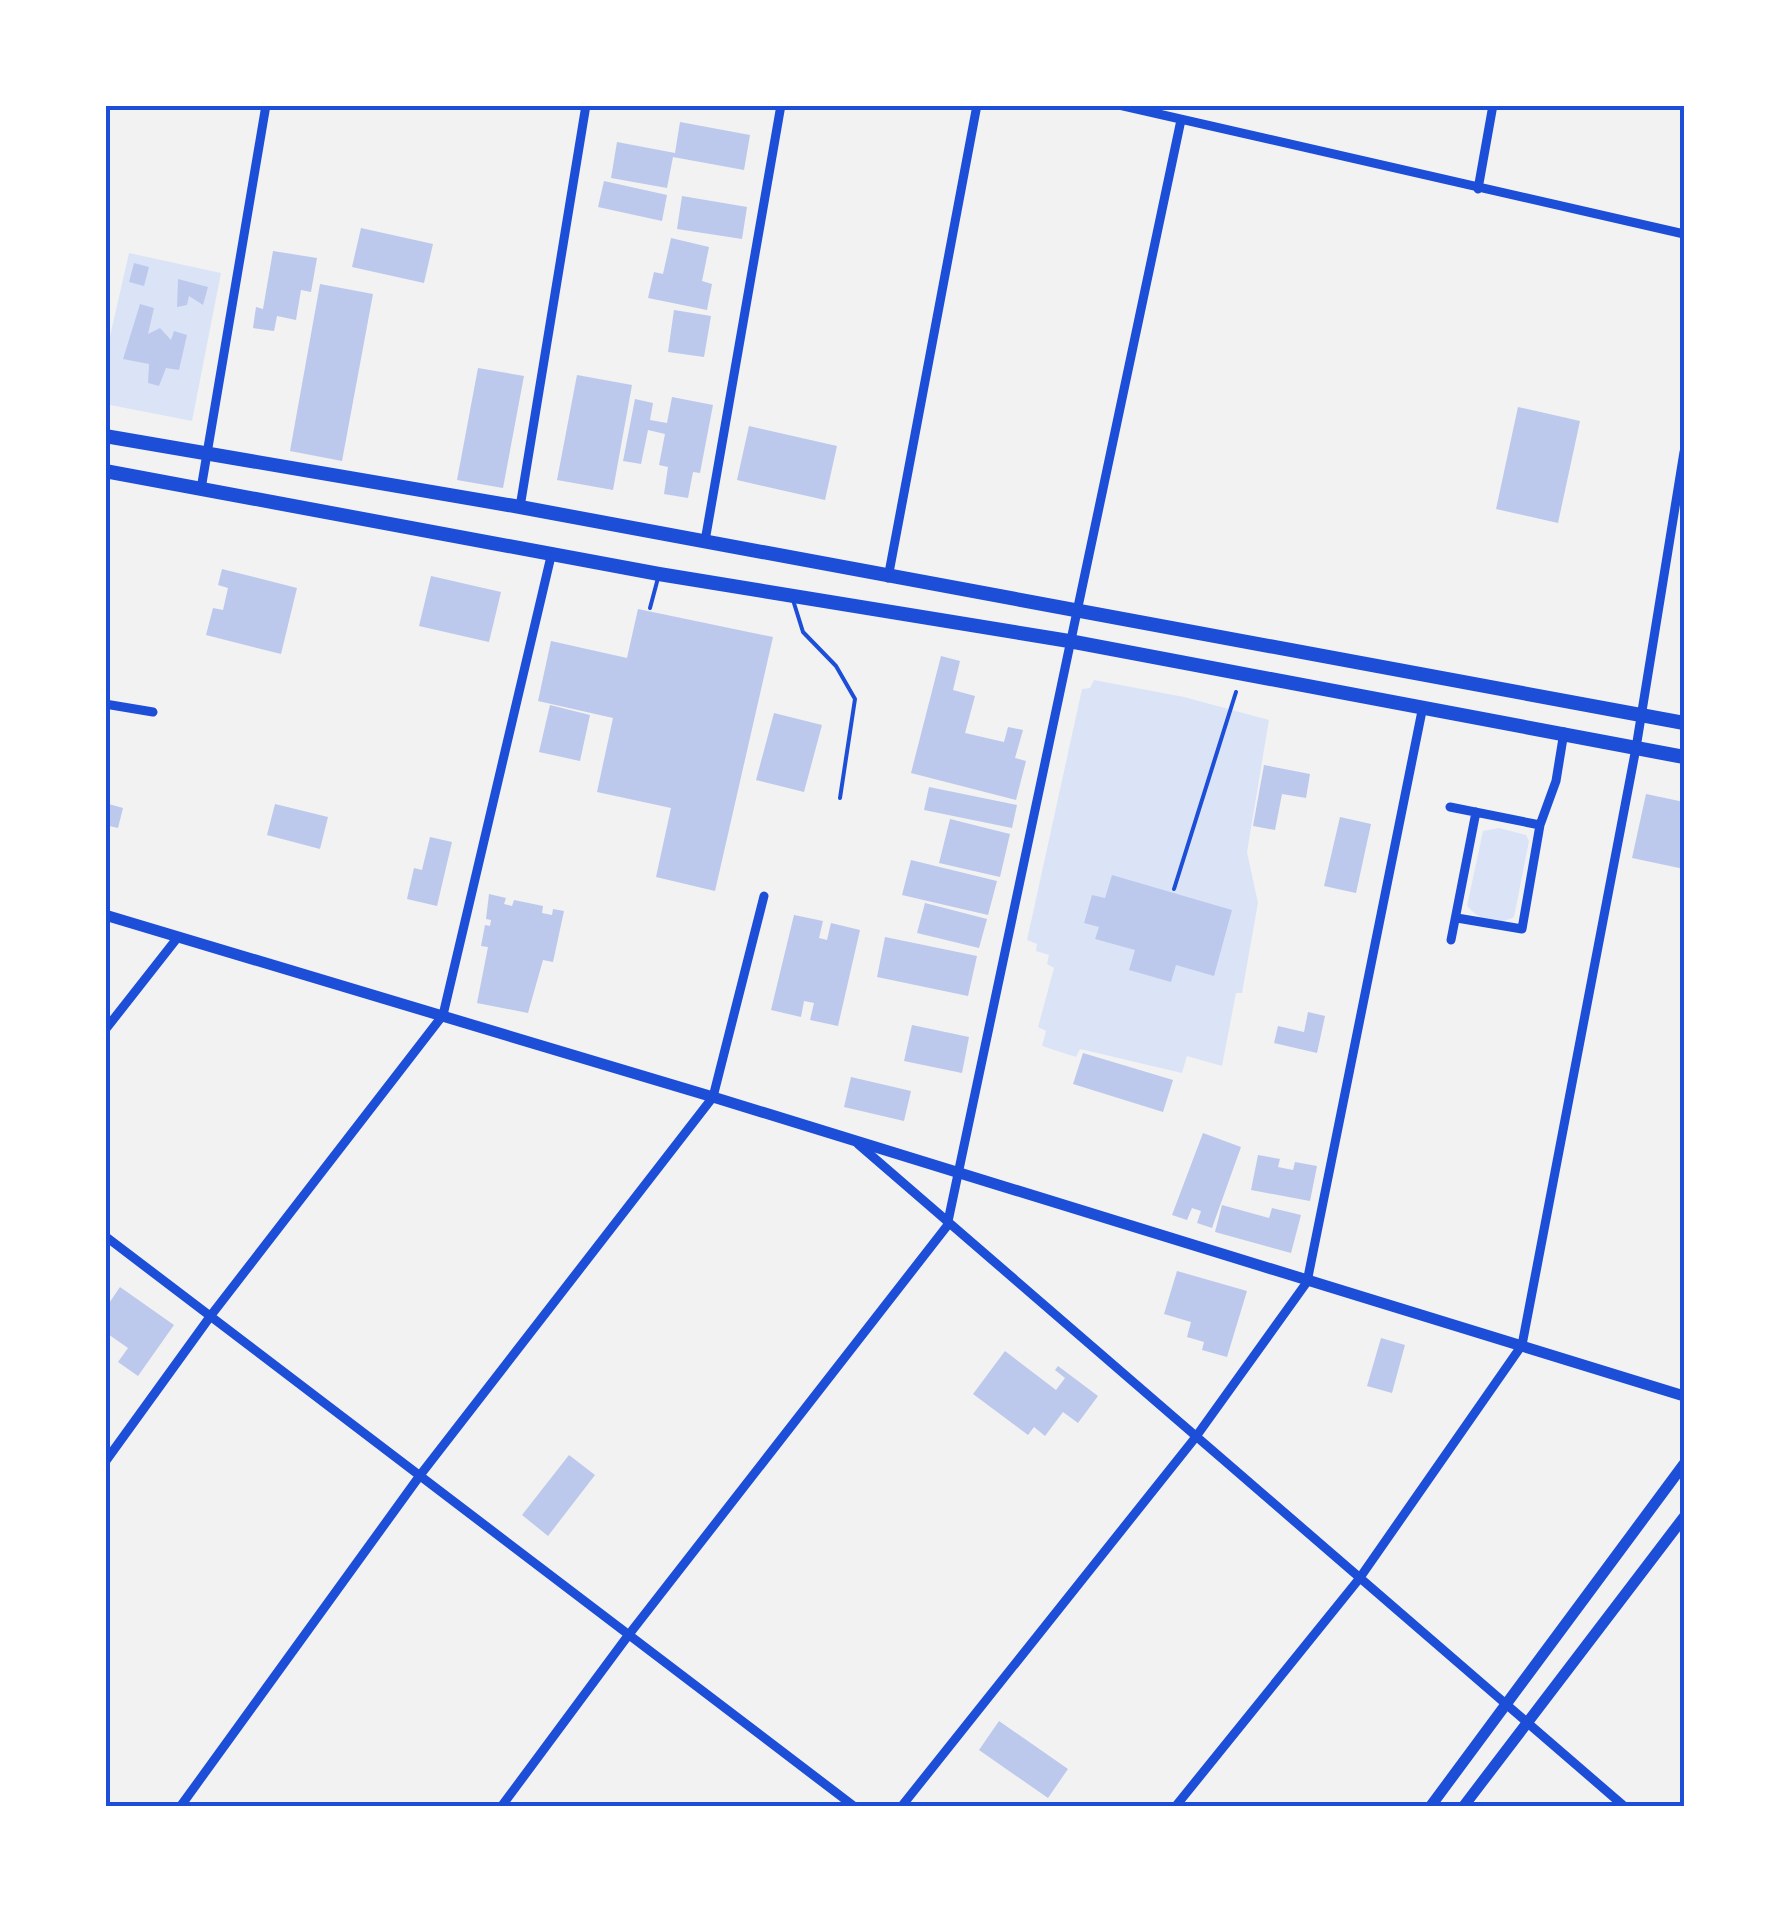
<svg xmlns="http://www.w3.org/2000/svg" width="1789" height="1912" viewBox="0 0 1789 1912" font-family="'Nunito Sans',sans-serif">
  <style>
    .green { fill: #dbe4f7 }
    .building { fill: #bdc9ec }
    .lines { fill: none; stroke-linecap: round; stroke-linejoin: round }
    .path { stroke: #1d4ed8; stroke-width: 4 }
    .service { stroke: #1d4ed8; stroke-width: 4 }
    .minor { stroke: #1d4ed8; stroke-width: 9 }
    .tertiary { stroke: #1d4ed8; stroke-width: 11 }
    .primary { stroke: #1d4ed8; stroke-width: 14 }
    .neatline { fill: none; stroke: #1d4ed8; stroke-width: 4 }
  </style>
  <rect width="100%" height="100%" fill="#f2f2f2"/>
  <path class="green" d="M129,253L221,273L192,421L105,404V358Z
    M1094,680L1184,697L1269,720L1247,852L1258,903L1242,993H1236L1222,1066L1187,1056L1182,1073L1080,1049L1076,1057L1042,1046L1046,1031L1038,1027L1054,968L1047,964L1049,955L1036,951L1037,944L1027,940L1082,689L1090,688Z
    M1499,828L1526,835L1529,841L1514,917C1497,926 1479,920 1467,906L1483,831Z"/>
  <path class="building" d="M680,122L750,135L744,170L673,157L667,188L611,178L617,142L675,153Z
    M604,181L667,195L662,221L598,207Z
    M682,196L747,207L742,239L677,229Z
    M361,228L433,244L424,283L352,267Z
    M671,238L709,247L702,281L712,284L707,310L648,298L654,272L663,274Z
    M273,251L317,258L311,292L301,290L296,320L277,316L274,331L253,328L256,307L263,309Z
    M134,263L149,267L144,286L129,282Z
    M178,279L208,287L203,305L189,296L187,305L177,307Z
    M320,284L373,294L342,461L290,451Z
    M140,304L154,308L148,334L160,328L171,340L174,331L187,335L179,370L166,368L159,386L148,383L149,364L123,359Z
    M674,310L711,316L704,357L668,352Z
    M478,368L524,376L503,488L457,480Z
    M577,375L632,385L613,490L557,480Z
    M672,397L713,405L700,473L693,472L688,498L664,494L668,467L659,465L665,434L648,430L641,464L623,461L635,399L653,403L650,420L667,423Z
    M1518,407L1580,421L1558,523L1496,509Z
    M749,426L837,446L825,500L737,480Z
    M222,569L297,588L281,654L206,635L213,608L223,610L228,588L218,585Z
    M431,576L501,592L489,642L419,626Z
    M638,609L773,637L715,891L656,877L671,808L597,792L613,718L538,701L551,641L627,658Z
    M941,656L960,661L953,690L975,696L965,733L1004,742L1008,727L1023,730L1015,758L1026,761L1016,800L911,773Z
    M550,705L590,715L580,761L539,752Z
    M774,713L822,725L804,792L756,780Z
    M1264,765L1310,774L1306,798L1282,794L1275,830L1253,826Z
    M929,787L1017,805L1012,828L924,810Z
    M1646,794L1684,802V869L1632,858Z
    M105,803L123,808L118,828L105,825Z
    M275,804L328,817L320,849L267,835Z
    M1340,817L1371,824L1356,893L1324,886Z
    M950,819L1010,834L1000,877L939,863Z
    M430,837L452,842L437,906L407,899L414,868L422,870Z
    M911,860L997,881L988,915L902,895Z
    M1112,875L1232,910L1214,976L1176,965L1171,982L1129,970L1135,950L1095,939L1099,927L1084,923L1092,895L1105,898Z
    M489,894L506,898L504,904L512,906L514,900L543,906L542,913L552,915L553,909L564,911L553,962L543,960L528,1013L477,1003L488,947L481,946L485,925L490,926L491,920L486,919Z
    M925,903L987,919L979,948L917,933Z
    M794,915L823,921L819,938L827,940L831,923L860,930L838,1026L810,1020L814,1003L804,1001L801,1017L771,1010Z
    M885,937L977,956L968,996L877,977Z
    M1308,1012L1325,1016L1317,1053L1274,1043L1278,1026L1304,1032Z
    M912,1025L969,1037L962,1073L904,1061Z
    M1083,1053L1173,1080L1163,1112L1073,1084Z
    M851,1077L911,1091L904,1121L844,1107Z
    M1203,1133L1241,1147L1212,1228L1197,1223L1201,1211L1192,1208L1187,1220L1172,1215Z
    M1258,1155L1280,1159L1278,1167L1293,1170L1295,1162L1317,1166L1310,1201L1251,1190Z
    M1222,1205L1269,1218L1272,1208L1301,1215L1291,1253L1215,1232Z
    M1177,1271L1247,1291L1227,1357L1202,1350L1204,1342L1187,1337L1191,1322L1164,1314Z
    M120,1287L174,1325L138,1376L118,1362L128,1348L105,1332V1309Z
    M1381,1338L1405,1345L1392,1393L1367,1386Z
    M1005,1351L1056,1390L1065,1378L1055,1370L1058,1366L1098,1396L1078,1423L1063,1412L1045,1436L1034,1427L1028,1435L973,1394Z
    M569,1455L595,1475L548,1536L522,1515Z
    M999,1721L1068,1769L1048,1798L979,1750Z"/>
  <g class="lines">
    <path class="path" d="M1174,889L1236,692"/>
    <path class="service" d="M793,600L803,632L836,666L855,699L840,798
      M650,608L658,578"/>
    <path class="minor" d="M1119,105L1684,234
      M1478,189L1493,105
      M201,489L266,105
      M520,507L586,105
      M705,541L781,105
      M888,578L977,105
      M105,704L153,712
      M1450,807L1540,825
      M1457,918L1522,929L1540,825L1556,781L1564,732
      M1451,940L1476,812
      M105,1030L178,937
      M858,1144L1625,1807
      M105,1236L855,1807
      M105,1462L212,1314L443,1015L552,552
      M180,1807L421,1474L713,1097L764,896
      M501,1807L627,1637L947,1226L1181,120
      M901,1807L1195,1438L1307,1282L1423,706
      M1175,1807L1359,1579L1522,1345L1636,748L1684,452"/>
    <path class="tertiary" d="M105,915L713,1097L1684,1396
      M1430,1807L1684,1464
      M1463,1807L1684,1517"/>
    <path class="primary" d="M105,436L520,507L1684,723
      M105,471L659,574L1069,641L1684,757"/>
  </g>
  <rect width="1789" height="1912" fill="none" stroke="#ffffff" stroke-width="215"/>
  <rect x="108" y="108" width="1574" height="1696" class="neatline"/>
</svg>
